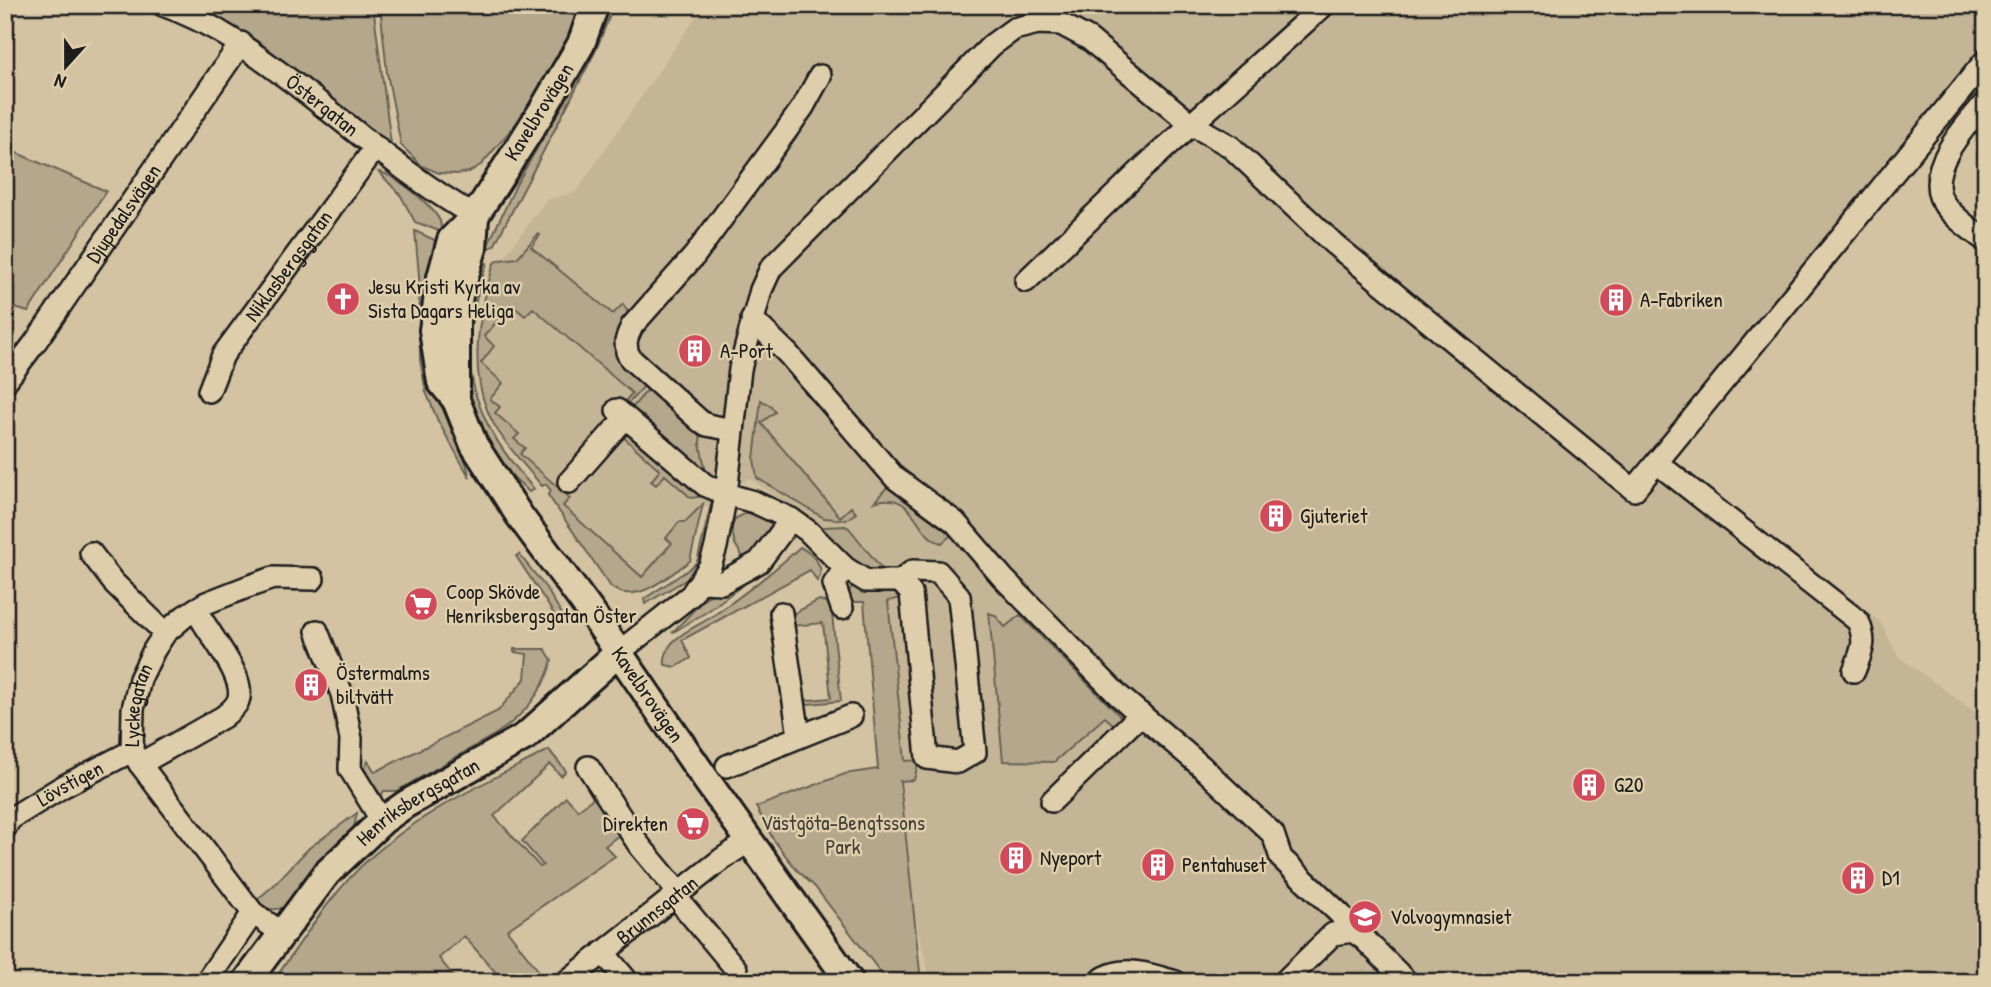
<svg xmlns="http://www.w3.org/2000/svg" width="1991" height="987" viewBox="0 0 1991 987" font-family="'Patrick Hand',sans-serif">
  <style>
    .built { fill: #c4b597 }
    .green { fill: #b5a78c; stroke: #686254; stroke-width: 2 }
    .lines { fill: none; stroke-linecap: round; stroke-linejoin: round }
    .minor-casing { stroke: #1c1c1c; stroke-width: 26 }
    .major-casing { stroke: #1c1c1c; stroke-width: 32 }
    .minor { stroke: #dfceab; stroke-width: 21 }
    .major { stroke: #dfceab; stroke-width: 26 }
    .labels { text-anchor: middle; stroke-width: 5; stroke-linejoin: round; paint-order: stroke }
    .street-label { font-size: 21px; fill: #1c1c1c; stroke: #dfceab }
    .poi-label { font-size: 21px; fill: #1c1c1c; stroke: #dfceab; text-anchor: start }
    .park-label { font-size: 21px; fill: #423f38; stroke: #dfceab }
  </style>
  <rect width="100%" height="100%" fill="#d3c3a2"/>
  <filter id="ink" filterUnits="userSpaceOnUse"><feTurbulence type="fractalNoise" baseFrequency=".0143" numOctaves="2"/><feDisplacementMap in="SourceGraphic" scale="14" xChannelSelector="R" yChannelSelector="G"/><feConvolveMatrix kernelMatrix="1 2 1 2 8 2 1 2 1" color-interpolation-filters="sRGB"/></filter>
  <g filter="url(#ink)">
    <path class="built" d="M704,5H1986V82L1674,459L1881,623L1898,656L1986,720V982H931L913,912L885,594L820,528L749,478L700,511L642,577L563,506L489,414L478,342L498,266L546,200L576,192Z"/>
    <path class="green" d="M211,5H373L391,144L259,42L217,17Z
      M380,5H584L576,27L531,106L482,164L469,172L457,174L439,173L422,166L401,145L387,73Z
      M610,5H614L596,50L494,246L486,249L516,185L580,73Z
      M5,148L106,191L28,312L5,305Z
      M379,172C396,175 432,205 440,221C441,225 441,229 442,232L415,222L401,196Z
      M415,231L441,243L436,393L467,466L470,478L438,421L426,392L420,360L419,275Z
      M538,234L540,235L531,247L613,314L623,304L629,314L626,318L646,384L626,406L623,404L632,393L533,308L525,316L512,305L484,336L494,346L481,363L503,383L490,399L500,407L495,413L519,434L514,439L525,448L520,454L570,498L563,506L642,577L672,543L666,538L679,522H685L703,504L690,561C669,575 636,607 611,587L548,495L551,491L546,484L542,486C527,468 511,451 498,431C465,381 478,316 494,263L499,260L517,258Z
      M481,261L487,263C454,359 467,413 534,489L529,492L504,468L488,444L473,413L468,388L467,316Z
      M650,387L701,430L700,444L707,477L630,410Z
      M761,400L771,406L775,412L761,423L840,517L851,507L856,513L846,520L824,518L757,478L754,459Z
      M630,434L705,493L703,496L691,498L665,475L656,485L651,481L660,470L622,436Z
      M887,487L950,534V536L942,543C915,538 917,489 874,502Z
      M712,500L716,507L704,559L696,570L687,579L645,604L644,599L688,570L697,562Z
      M749,512C760,512 770,518 773,528L746,562L735,544L731,528L736,518Z
      M845,526L849,528L885,573L862,570L819,529L825,527Z
      M800,547C811,553 828,568 817,581L810,570L682,640L691,658L676,667L665,665C664,656 668,646 675,640C686,630 701,624 713,616C743,595 773,572 800,547Z
      M519,554L546,588L568,624L560,623L516,556Z
      M738,581H748L708,611L672,633L706,597Z
      M853,585L899,590L901,598L888,601L905,761L919,760L914,780L900,781L921,982H888L815,887L796,869L773,839L756,807L845,774L878,769L864,602H850L849,591Z
      M819,600L832,604L834,613H832L841,701L799,705V701L831,698L823,623L791,626L789,616Z
      M989,613L995,615L1005,627L1020,615L1123,719L1115,726L1105,717L1054,762L1003,761Z
      M514,649H545L552,660C544,692 522,718 494,735L397,791H384L381,795L368,778L365,768L368,761L375,772L498,711L525,679L527,654L514,652Z
      M549,750L566,771L561,776L550,764L494,816L540,867L543,865L522,841L566,797L578,810L593,798L586,786L590,784L625,830L605,846L615,856L507,930L538,970L523,982H504L464,936L439,958L458,982H279L277,976C306,935 333,891 370,858C423,810 487,782 549,750Z
      M357,813L353,832L288,905C276,912 266,910 255,901L272,887L309,848Z"/>
    <g class="lines">
      <g class="minor-casing">
        <g id="minor">
          <path id="s1" d="M163,5C215,23 255,54 299,87C356,131 412,180 475,216"/>
          <path d="M1986,102C1967,124 1929,164 1940,196C1945,212 1973,231 1986,241"/>
          <path d="M1026,281L1144,167L1324,5"/>
          <path d="M752,319L788,354L895,478L955,522L1003,578L1118,695L1201,766L1273,834L1281,858L1340,914L1353,931"/>
          <path id="s2" d="M5,382L34,344L241,43"/>
          <path id="s3" d="M209,391L223,355L376,147"/>
          <path d="M617,410L705,485L726,494L754,502L791,519L808,531L845,568L866,581H900L913,571L938,572L959,596L975,752L958,762L927,758L911,593L900,581"/>
          <path d="M733,430L707,425L700,421L631,359L627,352L626,342L628,335L632,326L695,255L786,131L803,107L820,76"/>
          <path d="M1657,463L1858,621C1867,643 1862,650 1854,671"/>
          <path d="M569,482L625,418"/>
          <path d="M91,553L113,582L165,633"/>
          <path d="M702,582L721,583L759,562L791,519"/>
          <path d="M842,608L834,584L845,568"/>
          <path d="M781,613L799,736"/>
          <path d="M317,631L342,694L351,739L350,769L382,821"/>
          <path d="M618,653L691,595L710,566L716,547L726,494L740,369L761,290L771,268L992,45L1014,29L1038,23L1061,24L1089,39L1191,124L1230,146L1334,244L1634,490L1986,60"/>
          <path d="M140,764L223,717C228,713 235,708 238,701C248,677 206,632 196,609"/>
          <path d="M727,766L851,716"/>
          <path d="M588,767L639,845L679,893"/>
          <path d="M1052,801L1141,714"/>
          <path id="s4" d="M5,828L10,819L62,787L132,751"/>
          <path d="M675,896L736,969"/>
          <path id="s5" d="M282,933L253,913L140,764L132,751L133,709L140,679L154,650L165,633L185,616L206,603L247,587L273,578L313,579"/>
          <path d="M603,952L628,982"/>
          <path d="M206,982L253,913"/>
          <path id="s6" d="M566,982L722,859L749,841"/>
          <path d="M1098,982C1122,963 1149,975 1176,982"/>
          <path d="M1284,982L1333,934L1353,931L1364,939L1407,982"/>
        </g>
      </g>
      <g class="major-casing">
        <g id="major">
          <path id="s7" d="M595,5L581,44L542,111L475,216L451,240L440,281L433,330L441,382L456,400L474,445L519,515L593,615L702,774L850,982"/>
          <path d="M456,400V319L459,295L473,248L475,216"/>
          <path id="s8" d="M246,982L327,873L382,821L406,804L526,736L618,653"/>
        </g>
      </g>
      <use href="#minor" class="minor"/>
      <use href="#major" class="major"/>
    </g>
  </g>
  <defs>
    <g id="church-disc" transform="scale(1.75)"><circle r="9.5" fill="#d1495b" stroke="#dfceab"/><path d="M-1.2-6h2.4v3.5h3.3v2.4h-3.3V6h-2.4V-.1h-3.3v-2.4h3.3Z" fill="#fff"/></g>
    <g id="building-disc" transform="scale(1.75)"><circle r="9.5" fill="#d1495b" stroke="#dfceab"/><path d="M-4-6H4V6H1V3H-1V6H-4ZM-2.5-4.3h1.7v1.8h-1.7ZM.8-4.3h1.7v1.8H.8ZM-2.5-1h1.7V.8h-1.7ZM.8-1h1.7V.8H.8Z" fill="#fff"/></g>
    <g id="supermarket-disc" transform="scale(1.75)"><circle r="9.5" fill="#d1495b" stroke="#dfceab"/><path d="M-6-5.5h2.5l.6 2H6L4.5 2H-2.5L-4.4-4H-6ZM-1.5 3.2a1.3 1.3 0 1 0 .1 0ZM3 3.2a1.3 1.3 0 1 0 .1 0Z" fill="#fff"/></g>
    <g id="school-disc" transform="scale(1.75)"><circle r="9.5" fill="#d1495b" stroke="#dfceab"/><path d="M0-5L7-2L0 1L-7-2ZM-4 1L0 2.5L4 1V4Q0 6-4 4Z" fill="#fff"/></g>
  </defs>
  <g fill-rule="evenodd">
    <use href="#church-disc" x="343" y="299"/>
    <use href="#building-disc" x="1616" y="300"/>
    <use href="#building-disc" x="695" y="351"/>
    <use href="#building-disc" x="1276" y="516"/>
    <use href="#supermarket-disc" x="421" y="604"/>
    <use href="#building-disc" x="311" y="685"/>
    <use href="#building-disc" x="1589" y="785"/>
    <use href="#supermarket-disc" x="693" y="824"/>
    <use href="#building-disc" x="1016" y="858"/>
    <use href="#building-disc" x="1158" y="865"/>
    <use href="#building-disc" x="1858" y="878"/>
    <use href="#school-disc" x="1365" y="917"/>
  </g>
  <g class="labels">
    <g class="street-label">
      <text dy="7" stroke="none"><textPath href="#s1" startOffset="189">Östergatan</textPath></text>
      <text transform="translate(539 112) rotate(-58)" y="7">Kavelbrovägen</text>
      <text dy="7" stroke="none"><textPath href="#s2" startOffset="206">Djupedalsvägen</textPath></text>
      <text dy="7" stroke="none"><textPath href="#s3" startOffset="149">Niklasbergsgatan</textPath></text>
      <text dy="7" stroke="none"><textPath href="#s7" startOffset="798">Kavelbrovägen</textPath></text>
      <text dy="7" stroke="none"><textPath href="#s5" startOffset="284">Lyckegatan</textPath></text>
      <text dy="7" stroke="none"><textPath href="#s4" startOffset="80">Lövstigen</textPath></text>
      <text dy="7" stroke="none"><textPath href="#s8" startOffset="252">Henriksbergsgatan</textPath></text>
      <text dy="7" stroke="none"><textPath href="#s6" startOffset="116">Brunnsgatan</textPath></text>
    </g>
    <g class="poi-label">
      <text x="368" y="294">Jesu Kristi Kyrka av<tspan x="368" dy="24">Sista Dagars Heliga</tspan></text>
      <text x="1640" y="307">A-Fabriken</text>
      <text x="720" y="358">A-Port</text>
      <text x="1300" y="523">Gjuteriet</text>
      <text x="446" y="599">Coop Skövde<tspan x="446" dy="24">Henriksbergsgatan Öster</tspan></text>
      <text x="336" y="680">Östermalms<tspan x="336" dy="24">biltvätt</tspan></text>
      <text x="1614" y="792">G20</text>
      <text x="668" y="831" text-anchor="end">Direkten</text>
      <text x="1040" y="865">Nyeport</text>
      <text x="1182" y="872">Pentahuset</text>
      <text x="1882" y="885">D1</text>
      <text x="1390" y="924">Volvogymnasiet</text>
    </g>
    <g class="park-label">
      <text x="843" y="830">Västgöta-Bengtssons<tspan x="843" dy="24">Park</tspan></text>
    </g>
  </g>
  <rect width="1991" height="987" fill="none" stroke="#dfceab" stroke-width="28"/>
  <rect x="14" y="14" width="1963" height="959" fill="none" stroke="#1c1c1c" stroke-width="2.5" filter="url(#ink)"/>
  <g transform="translate(66 66) rotate(201)" stroke="#dfceab" stroke-width="5" paint-order="stroke">
  <path d="M0-5L12 26L0 18L-12 26Z" fill="#1c1c1c"/>
  <text y="-10" font-size="19" font-weight="bold" text-anchor="middle" fill="#1c1c1c">N</text>
  </g>
</svg>
